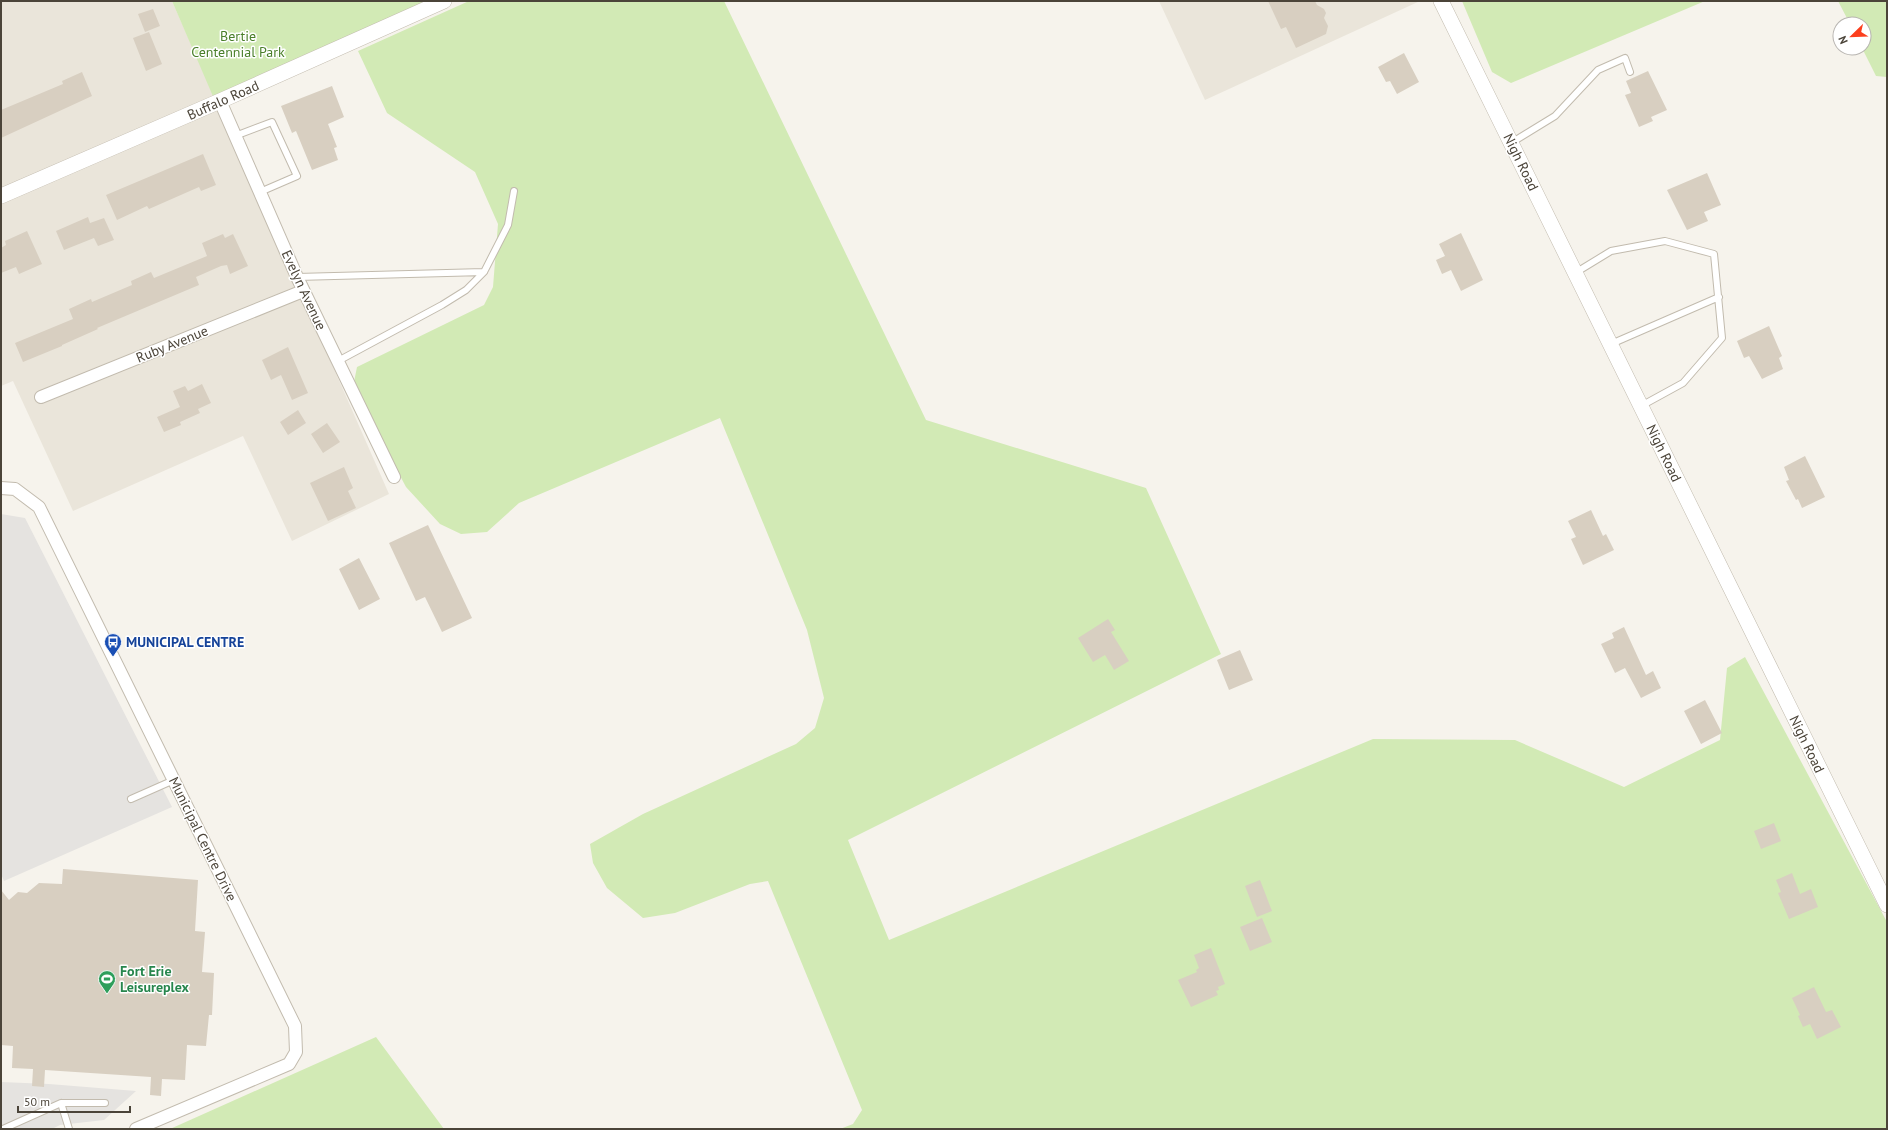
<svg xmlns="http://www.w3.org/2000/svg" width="1888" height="1130" viewBox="0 0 1888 1130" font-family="'PT Sans',sans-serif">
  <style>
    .residential { fill: #eae5da }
    .green { fill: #d2eab5 }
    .parking { fill: #e5e3e0 }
    .building { fill: #d8cfc1 }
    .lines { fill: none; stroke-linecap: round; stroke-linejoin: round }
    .service-casing { stroke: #c2bbae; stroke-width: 8 }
    .minor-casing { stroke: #c2bbae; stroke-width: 14 }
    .tertiary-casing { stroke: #c2bbae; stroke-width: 16 }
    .service { stroke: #fff; stroke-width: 6 }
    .minor { stroke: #fff; stroke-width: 12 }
    .tertiary { stroke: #fff; stroke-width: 15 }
    .labels { text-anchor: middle; stroke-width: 3; stroke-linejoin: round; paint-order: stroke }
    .park-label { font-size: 14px; fill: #4a7f2a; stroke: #fff }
    .street-label { font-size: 14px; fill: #4b4439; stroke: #fff }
    .transit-label { font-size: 14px; font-weight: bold; fill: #164399; stroke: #fff; text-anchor: start }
    .leisure-label { font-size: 14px; font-weight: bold; fill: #27864d; stroke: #fff; text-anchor: start }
  </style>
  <rect width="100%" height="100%" fill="#f6f3ec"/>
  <path class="residential" d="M1,1H172L389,494L292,541L243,436L73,511L13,381L1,386Z
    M1159,1H1420L1205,100Z"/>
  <path class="green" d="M172,1H441L215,101Z
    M469,1H724L926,420L1146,488L1221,654L848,840L889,940L1373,739L1515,740L1624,787L1720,740L1727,668L1745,657L1887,922V1129H840L853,1124L862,1110L768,881L750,884L675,913L643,918L607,888L593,863L590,844L643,814L796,744L815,728L824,698L807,630L720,418L519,503L487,532L461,534L440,524L406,487L353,387L357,367L484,305L493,287L498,224L475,172L387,113L358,51Z
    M1462,1H1705L1511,83L1492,72Z
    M1838,1H1887V77L1876,76L1862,48H1864V24H1850Z
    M376,1037L444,1129H170Z"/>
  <path class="parking" d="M1,514L25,518L172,807L4,881L1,874Z
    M1,1082L49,1084L136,1091L104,1120L60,1125L52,1129H1Z"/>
  <path class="building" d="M1268,1H1315L1317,5L1324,9L1326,13L1324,18L1328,26L1326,34L1296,48L1286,27L1281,29Z
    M153,9L160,26L145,32L138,14Z
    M149,32L162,64L146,71L133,38Z
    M1404,53L1419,82L1397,94L1390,81L1386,82L1378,67Z
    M1648,71L1667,110L1651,117L1653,121L1639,127L1625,95L1631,93L1626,81Z
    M82,72L92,96L1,138V110L63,84L62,81Z
    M332,86L344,117L328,124L337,147L334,148L338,160L312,170L296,131L292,133L281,106Z
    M203,154L216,185L201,191L199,187L149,209L147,206L117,220L106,195Z
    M1707,173L1721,205L1704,212L1708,221L1687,230L1667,190Z
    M88,217L90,223L104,218L114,240L98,246L94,238L64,250L56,231Z
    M27,231L42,264L19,274L16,267L1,273V248L6,245L5,241Z
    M1461,233L1483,280L1461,291L1451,270L1442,274L1436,260L1445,256L1439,244Z
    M223,234L225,238L233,234L248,266L230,274L227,265L221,266L196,277L199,285L97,328L98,329L62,345V346L23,362L15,343L73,319L69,309L91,299L92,302L132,285L131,281L151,272L154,278L207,256L202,243Z
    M1769,326L1782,356L1779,358L1783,369L1762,379L1749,356L1744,358L1737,341Z
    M288,347L308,393L292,400L281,375L271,380L262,360Z
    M202,384L211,403L198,409L200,413L180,422L181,425L164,432L157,417L180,407L173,391L185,386L188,391Z
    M298,410L306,423L288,435L280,422Z
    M327,423L340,442L323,453L311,434Z
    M1805,456L1825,497L1802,508L1798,499L1796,500L1786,481L1789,480L1784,467Z
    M344,467L353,488L348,491L356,508L328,521L310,483Z
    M1591,510L1603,536L1606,534L1614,550L1583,565L1571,539L1576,537L1568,521Z
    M428,525L472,618L442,632L425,597L416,601L389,543Z
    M359,558L380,599L359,610L339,569Z
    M1108,619L1115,630L1111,632L1129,661L1114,670L1105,655L1093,662L1078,638Z
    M1624,627L1646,675L1653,671L1661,688L1641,698L1625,668L1615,673L1601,644L1614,638L1612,633Z
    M1240,650L1253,680L1229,690L1217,660Z
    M1705,700L1722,733L1701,744L1684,711Z
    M1774,823L1781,841L1761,849L1754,831Z
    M63,869L198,880L195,931L205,932L202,972L214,973L212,1015H209L206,1046L187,1045L185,1080L162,1079L161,1096L150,1095L151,1077L45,1070L44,1087L32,1086L33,1069L12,1068L13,1046L1,1045V890L9,900L18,892L27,893L39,883L62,884Z
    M1792,873L1800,894L1811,889L1818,907L1789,919L1778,893L1781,892L1776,880Z
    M1260,880L1272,911L1257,917L1245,886Z
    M1262,918L1272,942L1250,951L1240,927Z
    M1211,948L1225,984L1218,987L1219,990L1216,991L1218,995L1191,1007L1178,980L1197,972L1196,970L1199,968L1194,955Z
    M1814,987L1826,1012L1832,1010L1841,1027L1817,1039L1810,1024L1803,1027L1798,1016L1800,1015L1792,998Z"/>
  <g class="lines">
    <g class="service-casing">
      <path id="service" d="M235,136L272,122L297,176L260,192
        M1511,143L1555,116L1598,70L1625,58L1630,72
        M1575,273L1611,251L1665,241L1714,254L1722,338L1683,383L1641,406
        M297,277L484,272L508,225L514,191
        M1611,344L1719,297
        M338,361L442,305L466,290L484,272
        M131,799L174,780
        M61,1103H105
        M3,1129L61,1103L69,1129"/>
    </g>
    <g class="minor-casing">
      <path id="minor" d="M220,101L297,277L394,477
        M41,397L303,291
        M1,488L15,489L39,507L295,1026L296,1052L289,1064L136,1129"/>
    </g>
    <g class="tertiary-casing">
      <path id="tertiary" d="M1441,1L1887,905
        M1,196L220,101L444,1"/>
    </g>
    <use href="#service" class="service"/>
    <use href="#minor" class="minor"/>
    <use href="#tertiary" class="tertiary"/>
  </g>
  <defs>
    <g id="bus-pin" transform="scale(0.9)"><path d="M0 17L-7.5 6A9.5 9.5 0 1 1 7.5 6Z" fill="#1a4fb4" stroke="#fff"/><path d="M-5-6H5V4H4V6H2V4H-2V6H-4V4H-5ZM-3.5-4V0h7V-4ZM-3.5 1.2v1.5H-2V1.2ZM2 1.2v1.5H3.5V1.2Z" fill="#fff"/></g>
    <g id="stadium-pin" transform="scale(0.9)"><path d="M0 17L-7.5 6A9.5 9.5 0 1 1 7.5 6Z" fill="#2e9e5b" stroke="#fff"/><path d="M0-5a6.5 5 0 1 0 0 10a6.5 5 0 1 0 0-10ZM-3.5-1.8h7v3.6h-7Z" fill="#fff"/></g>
  </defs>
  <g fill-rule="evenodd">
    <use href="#bus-pin" x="113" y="642"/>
    <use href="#stadium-pin" x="107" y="979"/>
  </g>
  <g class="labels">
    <g class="park-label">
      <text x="238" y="41">Bertie<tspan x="238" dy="16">Centennial Park</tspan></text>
    </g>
    <g class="street-label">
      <text transform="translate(223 100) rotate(-24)" y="5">Buffalo Road</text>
      <text transform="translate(1521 162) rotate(64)" y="5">Nigh Road</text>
      <text transform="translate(304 290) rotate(65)" y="5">Evelyn Avenue</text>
      <text transform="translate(172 344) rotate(-22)" y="5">Ruby Avenue</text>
      <text transform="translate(1664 453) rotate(64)" y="5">Nigh Road</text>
      <text transform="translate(1807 744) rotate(64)" y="5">Nigh Road</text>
      <text transform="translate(203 839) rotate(64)" y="5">Municipal Centre Drive</text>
    </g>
    <g class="transit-label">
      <text x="126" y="647">MUNICIPAL CENTRE</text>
    </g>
    <g class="leisure-label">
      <text x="120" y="976">Fort Erie<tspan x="120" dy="16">Leisureplex</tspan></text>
    </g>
  </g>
  <rect width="1888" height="1130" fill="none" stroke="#4b4439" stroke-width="4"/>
  <g transform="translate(1852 36) rotate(247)"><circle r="19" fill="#ffffff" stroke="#b7b4b0"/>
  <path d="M0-3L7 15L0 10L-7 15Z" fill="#fc3f1d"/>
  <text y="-6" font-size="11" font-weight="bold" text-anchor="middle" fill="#4b4439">N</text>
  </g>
  <path d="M18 1106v6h112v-6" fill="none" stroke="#4b4439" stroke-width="2"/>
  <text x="24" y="1106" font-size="12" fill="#4b4439" stroke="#ffffff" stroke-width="3" paint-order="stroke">50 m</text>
</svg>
